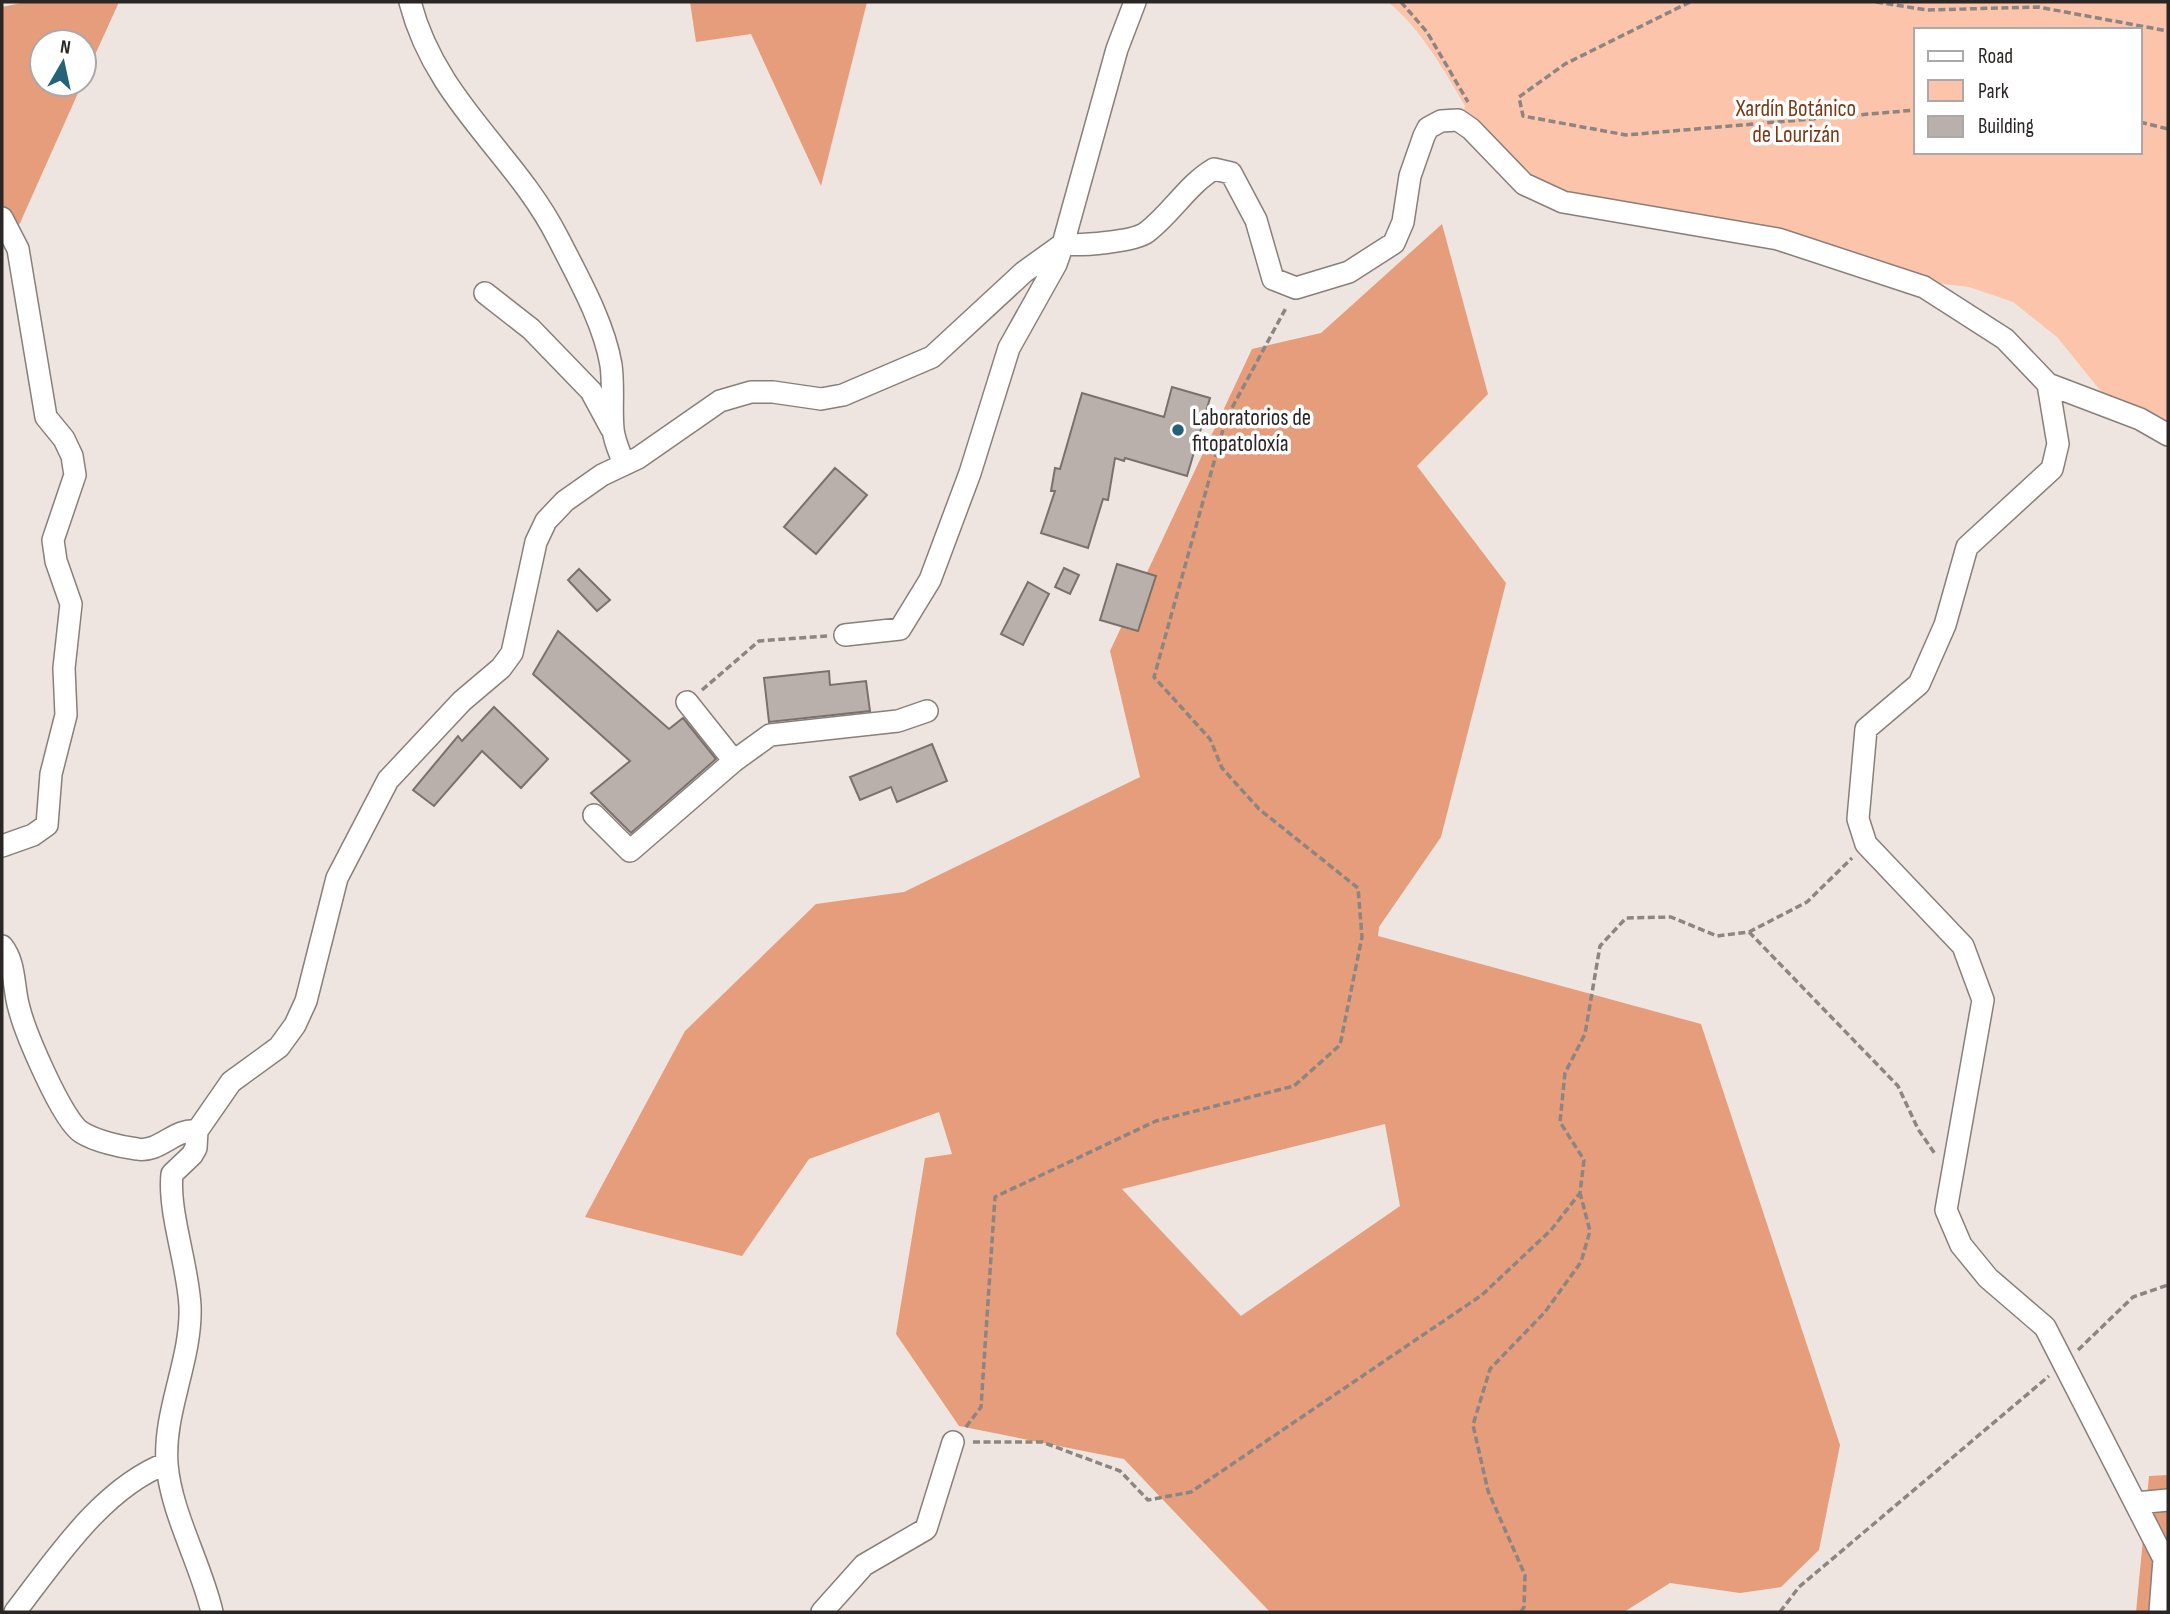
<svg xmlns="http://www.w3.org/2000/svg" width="2170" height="1614" viewBox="0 0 2170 1614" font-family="'Sofia Sans Condensed',sans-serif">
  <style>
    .green { fill: #fcc4ab; fill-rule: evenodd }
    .forest { fill: #e69d7b; fill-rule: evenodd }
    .building { fill: #b9afab; stroke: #7a716d; stroke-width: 2 }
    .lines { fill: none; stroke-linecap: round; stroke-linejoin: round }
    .minor-casing { stroke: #887f7b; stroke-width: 24 }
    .path { stroke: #8c8582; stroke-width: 3.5; stroke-dasharray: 7 3.5; stroke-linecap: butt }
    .minor { stroke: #fff; stroke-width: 21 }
    .poi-dot { fill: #246278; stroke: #fff; stroke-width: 2.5 }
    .labels { text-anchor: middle; stroke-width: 7; stroke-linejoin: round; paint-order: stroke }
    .park-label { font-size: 23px; fill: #7a3815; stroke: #fff }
    .poi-label { font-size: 23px; fill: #2a2625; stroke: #fff; text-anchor: start }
  </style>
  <rect width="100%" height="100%" fill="#efe5e0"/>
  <path class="green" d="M1388,2H2168V422L2108,400L2057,337L2013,302L1969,287L1909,280L1608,206L1524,180L1462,116L1465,106C1444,70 1421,29 1388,2ZM1916,30H2140V152H1916Z"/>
  <path class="forest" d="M26,2H119L84,79V42H42V84H82L20,223L2,241V7Z
    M690,2H867L821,186L751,34L696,42Z
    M1442,224L1488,394L1417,466L1506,583L1441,837L1379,927L1378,936L1701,1024L1840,1445L1819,1550L1781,1587L1740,1593L1670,1583L1624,1612H1270L1124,1459L959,1426L896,1334L925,1158L952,1154L939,1112L809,1159L742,1256L585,1217L685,1031L816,904L904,892L1140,777L1110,651L1252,349L1321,333ZM1385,1124L1400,1206L1241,1316L1122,1189Z
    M2168,1475V1612H2136L2149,1476Z"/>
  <path class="building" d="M1172,387L1210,398L1187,476L1125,458L1124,461L1115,458L1108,500L1103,499L1088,548L1041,533L1055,491H1051L1055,468L1060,469L1082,393L1164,417Z
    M835,468L867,495L816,554L784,527Z
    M1117,564L1156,576L1138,631L1100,620Z
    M1064,568L1079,575L1070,594L1055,587Z
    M579,569L610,600L597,611L568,580Z
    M1028,582L1049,594L1023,645L1001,634Z
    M558,631L669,729L683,718L716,759L631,833L591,793L630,761L533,674Z
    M829,671L830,685L866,681L870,711L769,722L764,678Z
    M494,707L548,759L521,788L482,751L434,806L413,790L458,736L462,741Z
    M932,744L947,781L897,802L891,787L860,800L850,777Z"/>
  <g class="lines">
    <g class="minor-casing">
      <path id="minor" d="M410,2C436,102 515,153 558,238C578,277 604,323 611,365C614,387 611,408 613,429C614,441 620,453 624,464
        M2,218L18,249L46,417L64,439L72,456L75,475L53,540L56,561L71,604L64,668L66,715L51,774L47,825L33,835L2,846
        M485,293L531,329L591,391L611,428
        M2048,384L2058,444L2052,469L1967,547L1945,625L1919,684L1866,729L1858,819L1866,844L1963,946L1983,1000L1946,1210L1961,1245L1988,1278L2045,1327L2164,1559L2160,1612
        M845,635L900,629L930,580L970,473L1009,348L1056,264L1063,244C1080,246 1134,242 1147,232C1172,213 1187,185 1214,169L1231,173L1256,220L1273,279L1296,288L1349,272L1394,243L1403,222L1410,176L1424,136L1428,128L1441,121L1458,120L1471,129L1524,184L1563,202L1778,239L1924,287L2005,339L2048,384L2140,419L2168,435
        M734,761L770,735L898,721L927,711
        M594,815L630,851L734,761L687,702
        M2,946C16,963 13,988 19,1008C25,1032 62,1120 81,1132C95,1141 121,1147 137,1149C160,1153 174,1128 197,1131
        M2136,1503L2168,1500
        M15,1612C56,1559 102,1488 167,1463
        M212,1612C201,1564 171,1513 167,1464C163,1411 192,1360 190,1306C188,1265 168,1212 172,1174L192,1155L196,1148L197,1131L231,1082L279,1047L295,1025L306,1001L337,878L388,780L462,701L501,668L512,653L536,542L546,521L565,501L602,475L638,458L720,401L751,392H773L821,399L843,395L932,357L1024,272L1063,244L1117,49L1135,2
        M822,1612L864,1565L926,1529L953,1442"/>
    </g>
    <path class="path" d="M1401,2L1427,32L1468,102
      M1690,2L1565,64L1519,97L1523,116L1626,135L1916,110
      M1876,2L1927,10L2038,7L2168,31
      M2140,122L2168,129
      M702,690L759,641L827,636
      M1749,932L1898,1086L1918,1129L1935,1154
      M2078,1350L2133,1297L2168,1285
      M966,1427L981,1407L995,1197L1156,1121L1294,1086L1340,1045L1362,937L1358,888L1259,809L1222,768L1210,739L1154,677L1226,419L1287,306
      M973,1442H1042L1120,1471L1148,1500L1191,1492L1482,1295L1551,1230L1580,1193L1584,1160L1560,1122L1565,1073L1585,1034L1600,946L1626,918L1671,917L1717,936L1749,932L1807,902L1852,858
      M1521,1612L1524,1607L1525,1575L1488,1491L1473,1425L1490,1369L1545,1312L1581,1262L1590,1231L1580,1193
      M1780,1612L1799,1587L2049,1376"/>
    <use href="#minor" class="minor"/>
  </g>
  <circle class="poi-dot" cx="1178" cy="430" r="7"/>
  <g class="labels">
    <g class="park-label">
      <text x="1796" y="116">Xardín Botánico<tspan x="1796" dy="26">de Lourizán</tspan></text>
    </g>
    <g class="poi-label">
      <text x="1192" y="425">Laboratorios de<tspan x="1192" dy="26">fitopatoloxía</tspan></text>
    </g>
  </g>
  <rect width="2170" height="1614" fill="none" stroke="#2a2625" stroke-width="7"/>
  <rect x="1914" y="28" width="228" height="126" fill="#ffffff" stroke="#aaa8a8" stroke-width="2"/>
  <rect x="1928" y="51" width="35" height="10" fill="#ffffff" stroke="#aaa8a8" stroke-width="2"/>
  <text x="1978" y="63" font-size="21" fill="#2a2625">Road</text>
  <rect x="1928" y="80" width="35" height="21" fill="#fcc4ab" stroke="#aaa8a8" stroke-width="2"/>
  <text x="1978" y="98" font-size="21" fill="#2a2625">Park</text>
  <rect x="1928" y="116" width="35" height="21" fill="#b9afab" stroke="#aaa8a8" stroke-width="2"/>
  <text x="1978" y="133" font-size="21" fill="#2a2625">Building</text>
  <g transform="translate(63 63) rotate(9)"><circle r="33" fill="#ffffff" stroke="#aaa8a8" stroke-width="2"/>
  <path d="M0-5L12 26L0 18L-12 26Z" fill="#246278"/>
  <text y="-10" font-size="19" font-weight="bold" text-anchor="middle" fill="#2a2625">N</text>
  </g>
</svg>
